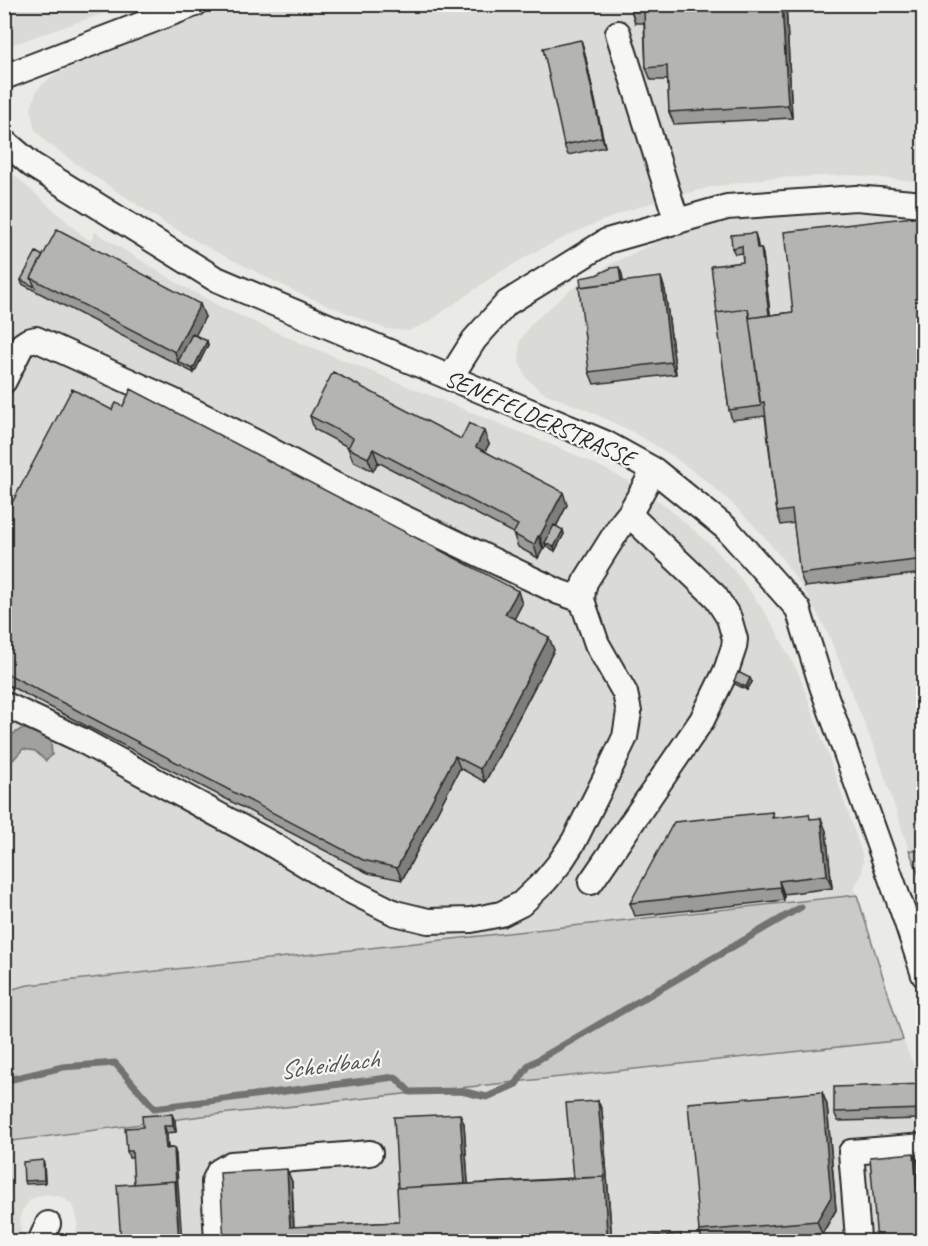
<svg xmlns="http://www.w3.org/2000/svg" width="928" height="1246" viewBox="0 0 928 1246" font-family="Caveat,sans-serif">
  <style>
    .built { fill: #dadad6 }
    .green { fill: #cacac7; stroke: #7a7a79; stroke-width: 1.5 }
    .water { fill: #a1a19e; stroke: #727270; stroke-width: 1.5 }
    .lines { fill: none; stroke-linecap: round; stroke-linejoin: round }
    .stream { stroke: #727270; stroke-width: 7 }
    .minor-casing { stroke: #2b2b2b; stroke-width: 28 }
    .minor { stroke: #f6f6f2; stroke-width: 24 }
    .wall { fill: #9b9b98; stroke: #2b2b2b; stroke-width: 1.5 }
    .shaded-wall { fill: #7e7e7c; stroke: #2b2b2b; stroke-width: 1.5 }
    .building { fill: #b4b4b1; stroke: #2b2b2b; stroke-width: 1.5 }
    .labels { text-anchor: middle; stroke-width: 4.5; stroke-linejoin: round; paint-order: stroke }
    .street-label { font-size: 24px; fill: #2b2b2b; stroke: #f6f6f2 }
    .water-label { font-size: 26px; font-style: italic; fill: #545453; stroke: #f6f6f2 }
  </style>
  <rect width="100%" height="100%" fill="#eaeae6"/>
  <filter id="ink" filterUnits="userSpaceOnUse"><feTurbulence type="fractalNoise" baseFrequency=".0167" numOctaves="2"/><feDisplacementMap in="SourceGraphic" scale="12" xChannelSelector="R" yChannelSelector="G"/><feConvolveMatrix kernelMatrix="1 2 1 2 8 2 1 2 1" color-interpolation-filters="sRGB"/></filter>
  <g filter="url(#ink)">
    <path class="built" d="M5,4H128V5L5,47Z
      M223,5H923V182L851,175L770,178L712,187L660,200L629,210L582,229L538,250L495,275L427,323L408,331L386,329L296,292L209,248L165,223L85,170L46,142L34,128L31,108L37,90L52,76L103,52L162,27Z
      M5,167L83,236L91,241L95,232L179,284L223,308L296,341L562,449L597,465L632,483L664,505L689,526L714,548L735,572L755,598L773,625L800,677L836,777L863,857L862,874L854,888L857,895L28,985L5,991Z
      M806,213H855L904,216L923,219V851L909,850L880,762L827,631L807,595L784,561L761,533L734,505L705,480L674,457L633,432L589,411L544,393L527,379L519,362L520,341L531,324L570,290L613,263L659,241L730,221L731,222L757,217Z
      M903,1040L923,1086V1241H71L75,1235L78,1224L76,1214L74,1208L71,1204L62,1197L46,1194L34,1198L29,1201L22,1211L20,1220L21,1241H5L4,1142L202,1116Z"/>
    <path class="green" d="M909,850L923,851V885Z
      M857,895L903,1040L202,1116L5,1142V991L28,985Z"/>
    <path class="water" d="M21,729L38,730L51,742L52,755L46,761L35,751L23,749L13,760L5,755L4,740Z"/>
    <g class="lines">
      <path class="stream" d="M4,1081L63,1067L115,1063L154,1108L395,1077L410,1092L461,1091L487,1097L516,1084L529,1065L801,907"/>
      <g class="minor-casing">
        <path id="minor" d="M618,33L677,222
          M4,77L195,4
          M4,141L32,165L214,278L605,443L654,470L726,528L798,609L822,686L906,920L924,975
          M450,378L474,340L507,303L607,241L727,207L856,198L924,204
          M4,381L22,345L28,341L36,339L173,401L259,444L333,484L559,592L582,600
          M4,704L81,740L270,843L341,886L395,913L428,921L471,920L501,914L521,904L545,881L559,864L574,841L605,779L625,737L629,712L625,693L597,644L582,600L583,590L585,582L622,523L630,513
          M591,882L702,720L726,671L734,647L735,639L729,618L715,596L637,522L630,513L654,470
          M40,1242L48,1224
          M217,1242L214,1182L219,1171L231,1164L370,1153
          M856,1242L858,1238L851,1152L924,1146"/>
      </g>
      <use href="#minor" class="minor"/>
    </g>
    <path class="wall" d="M786,4L792,118L674,124L669,112L668,80H651L646,68L644,23H635L631,10Z
      M581,40L584,50L605,147L568,155L564,145Z
      M922,216L924,220V573L805,587L800,574L794,523L781,525L777,512L765,416L732,420L729,410L717,313L743,262L742,253L735,254L732,248L757,240L758,248H761L763,255L770,315L793,312Z
      M43,256L205,317L195,335L207,341L208,345L194,373L22,284L21,280Z
      M622,274L623,282L665,290L676,374L594,384L589,372Z
      M112,410L522,604L514,619L554,650L485,782L460,768L402,880L368,873L4,683V518Z
      M310,416L489,444L485,451L567,505L556,527L564,534L555,551L546,546L544,549H543L538,558L518,547L513,533L378,462L373,471L353,461L348,448V447L314,429Z
      M734,681L752,682L747,690L735,684Z
      M772,812L774,818L811,819L826,831L832,888L784,894V900L635,916L630,903Z
      M924,1084V1119L838,1121L834,1112Z
      M822,1092L827,1105L836,1210L822,1234L735,1242H703L699,1231Z
      M598,1101L602,1111L612,1242H224L292,1182L294,1227L399,1222L464,1124L468,1184L573,1178Z
      M175,1121L176,1132L167,1133L168,1148H174L176,1155L134,1184L133,1158H129L127,1151L143,1127Z
      M44,1164L45,1183L26,1184L24,1181Z"/>
    <path class="shaded-wall" d="M782,4H786L792,118L788,105Z
      M581,40L584,50L605,147L602,137Z
      M755,233L757,240L759,255L757,248Z
      M761,248L763,255L772,329L769,322Z
      M619,267L622,274L624,295L622,288Z
      M661,277L665,290L676,374L671,362Z
      M200,304L205,317L181,363L178,362L175,352Z
      M207,341L208,345L194,373L193,369Z
      M484,431L489,444L480,460L476,447Z
      M373,449L378,462L373,471L368,458Z
      M563,492L567,505L547,544L545,543L546,546L544,549L540,536Z
      M563,530L564,534L555,551L554,547Z
      M538,536L543,549L538,558L534,545Z
      M518,591L522,604L510,627L505,614Z
      M549,637L554,650L485,782L480,769Z
      M750,678L752,682L747,690L746,687Z
      M455,756L460,768L402,880L397,868Z
      M821,818L826,831L832,888L827,875Z
      M779,881L784,894V900L780,887Z
      M822,1092L827,1105L836,1210L822,1234L817,1221Z
      M598,1101L602,1111L612,1242H610L607,1235Z
      M172,1114L175,1121L176,1132L173,1126Z
      M460,1114L464,1124L469,1197L465,1187Z
      M164,1126L167,1133L168,1155L166,1149Z
      M174,1148L176,1155L182,1242H179Z
      M914,1153L918,1163L924,1242H921Z
      M43,1160L44,1164L45,1183L44,1180Z
      M287,1169L292,1182L294,1240L290,1227Z"/>
    <path class="building" d="M630,4H782L788,105L669,112L667,66L646,68L644,9L631,10Z
      M581,40L602,137L564,145L543,48Z
      M922,216L924,230V559L800,574L792,510L777,512L764,402L760,403L749,318L793,312L784,232Z
      M57,229L200,304L175,352L31,278Z
      M755,233L757,248H761L769,315L750,318L748,309L717,313L711,266L743,262L742,246L732,248L731,235Z
      M36,252L43,256L31,278L35,287L21,280Z
      M619,267L621,282L581,287L580,278L596,275L611,268Z
      M661,277L671,362L589,372L579,287Z
      M748,309L749,318L761,406L729,410L716,313Z
      M192,334L207,341L193,369L178,362Z
      M333,372L461,439L469,423L484,431L476,447L563,492L540,536H538L534,545L513,534L518,525L373,449L368,458L348,448L353,438L310,416Z
      M72,389L112,410L116,403L123,406L131,389L518,591L505,614L549,637L480,769L455,756L397,868L363,860L4,672V518Z
      M554,525L563,530L554,547L545,543Z
      M738,672L750,678L746,687L734,681Z
      M772,812V818L809,814L810,819L821,818L827,875L779,881L780,887L630,903L674,822Z
      M924,1084V1109L834,1112V1087Z
      M822,1092L831,1197L817,1221L699,1231L688,1103Z
      M598,1101L605,1180L604,1177L573,1178L566,1103Z
      M172,1114L173,1126H164L166,1149L174,1148L176,1184L175,1181L134,1184L132,1151H127L125,1128L143,1127L142,1116Z
      M460,1114L465,1184L398,1188L394,1117Z
      M914,1153L921,1242H877L870,1157Z
      M43,1160L44,1180L24,1181L23,1162Z
      M287,1169L290,1227L399,1222L397,1188L604,1177L607,1235L543,1239L544,1242H224L220,1173Z
      M175,1181L179,1242H121L117,1185Z
      M681,1234V1242H631L630,1238Z"/>
  </g>
  <g class="labels">
    <g class="street-label">
      <text transform="translate(540 418) rotate(24)" y="8">SENEFELDERSTRASSE</text>
    </g>
    <g class="water-label">
      <text transform="translate(329 1064) rotate(-7)" y="9">Scheidbach</text>
    </g>
  </g>
  <rect width="928" height="1246" fill="none" stroke="#f6f6f2" stroke-width="24"/>
  <rect x="12" y="12" width="904" height="1222" fill="none" stroke="#2b2b2b" stroke-width="2" filter="url(#ink)"/>
</svg>
